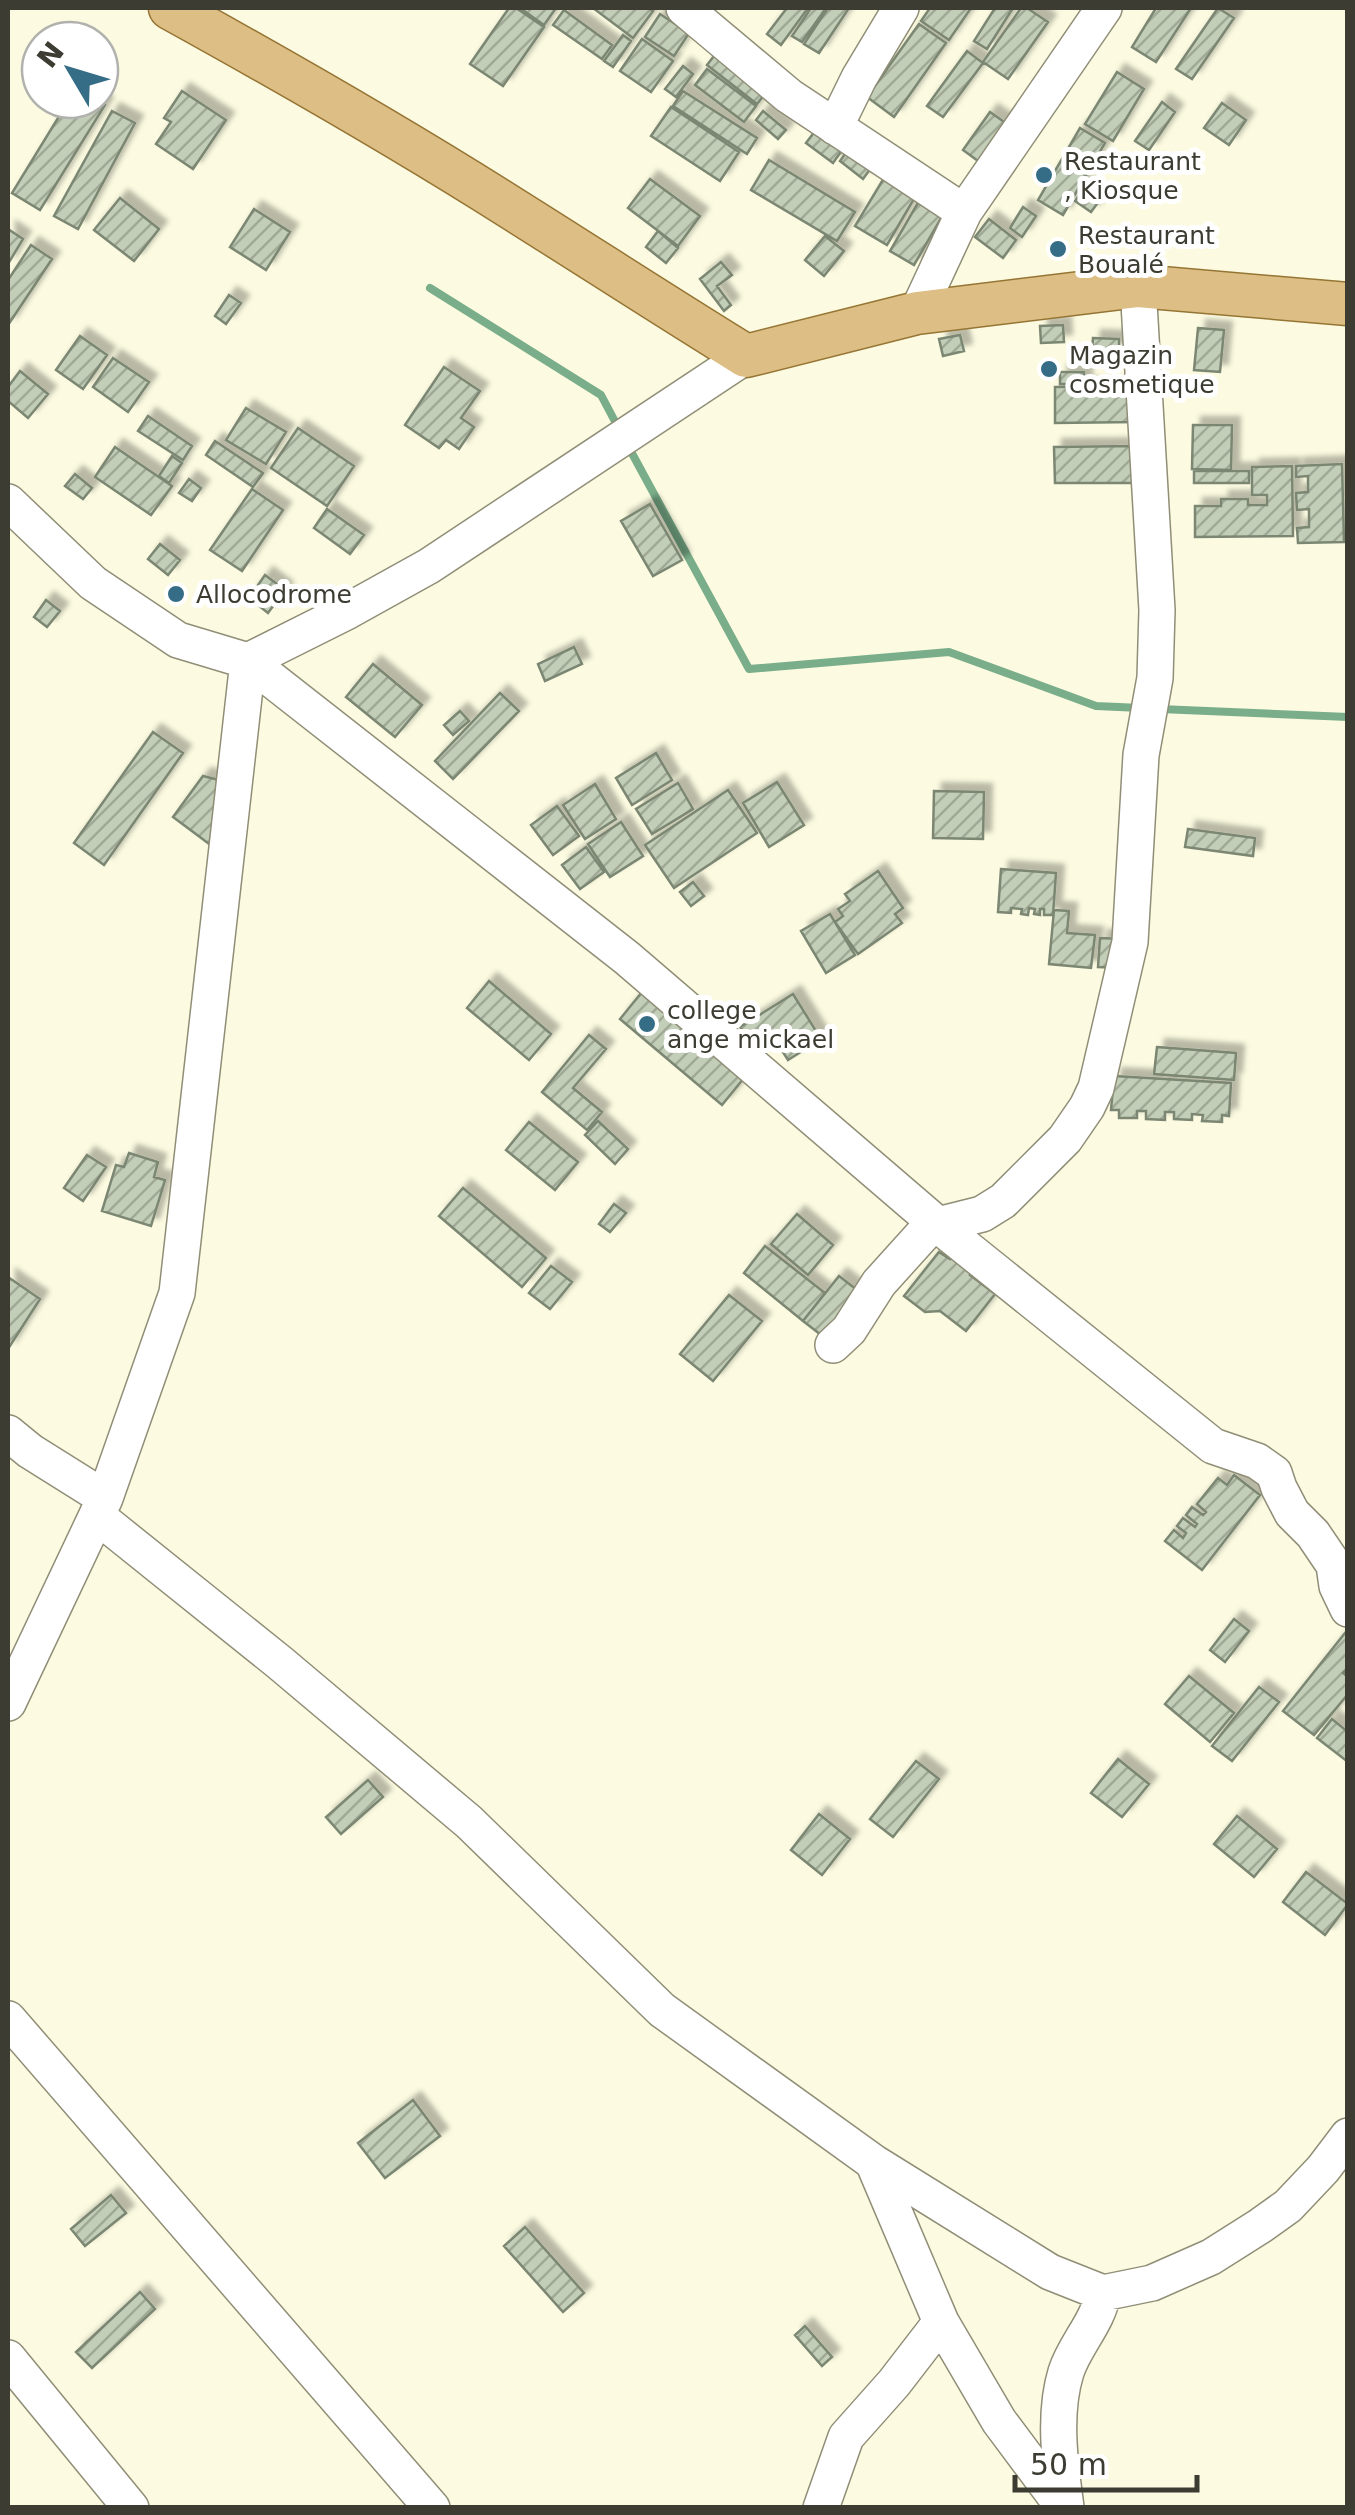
<svg xmlns="http://www.w3.org/2000/svg" width="1355" height="2515" viewBox="0 0 1355 2515" font-family="'DejaVu Sans',sans-serif">
  <style>
    .lines { fill: none; stroke-linecap: round; stroke-linejoin: round }
    .stream { stroke: #7aad89; stroke-width: 8 }
    .building { fill: url(#building-hatch); stroke: #7c8773; stroke-width: 2.5; filter: url(#shadow) }
    .minor-casing { stroke: #908e77; stroke-width: 38 }
    .major-casing { stroke: #967534; stroke-width: 45 }
    .minor { stroke: #fff; stroke-width: 35 }
    .major { stroke: #ddbf86; stroke-width: 42 }
    .poi-dot { fill: #356d87; stroke: #fff; stroke-width: 4 }
    .labels { text-anchor: middle; stroke-width: 10; stroke-linejoin: round; paint-order: stroke }
    .poi-label { font-size: 25px; fill: #3d3c32; stroke: #fff; text-anchor: start }
  </style>
  <defs>
    <pattern id="building-hatch" width="6" height="6" patternUnits="userSpaceOnUse" patternTransform="scale(2.5)"><rect width="6" height="6" fill="#c3ceb8"/><path d="M-1 1l2-2M0 6l6-6M5 7l2-2" fill="none" stroke="#a0a896"/></pattern>
    <filter id="shadow"><feDropShadow dx="8" dy="-8" stdDeviation="2.5" flood-color="#0004"/></filter>
  </defs>
  <rect width="100%" height="100%" fill="#fcfbe1"/>
  <g class="lines">
    <path class="stream" d="M430,288L601,395L619,429
      M628,446L749,669L949,652L1096,706L1141,708
      M1160,709L1348,717"/>
  </g>
  <path class="building" d="M509,8H516L544,27L503,86L470,64Z
    M520,8H556L544,25Z
    M593,8H648L653,11L633,38Z
    M787,8H808L781,45L767,34Z
    M811,8H826L802,42L792,36Z
    M828,8H849L819,53L804,44Z
    M930,8H971L949,40L921,21Z
    M995,8H1013L987,49L974,41Z
    M1021,8H1027L1048,22L1008,79L983,62Z
    M1156,8H1191L1156,62L1132,47Z
    M1218,8L1234,18L1192,79L1176,69Z
    M564,10L612,45L602,59L553,25Z
    M660,14L689,33L674,56L645,37Z
    M919,24L946,43L894,117L867,97Z
    M623,35L631,41L613,67L604,61Z
    M642,39L673,61L651,92L620,71Z
    M967,51L983,63L943,117L927,106Z
    M717,52L767,91L757,104L707,65Z
    M683,66L693,74L676,97L665,89Z
    M707,69L756,106L744,122L695,85Z
    M1117,72L1144,89L1113,141L1085,124Z
    M182,91L226,120L193,169L156,144L171,122L164,118Z
    M683,91L757,138L747,154L673,106Z
    M69,100H97L105,105L40,210L12,193Z
    M1162,102L1175,112L1149,150L1135,141Z
    M1222,103L1246,120L1229,145L1204,128Z
    M671,107L739,152L720,181L651,136Z
    M112,111L135,123L78,229L54,216Z
    M763,111L786,130L778,139L756,120Z
    M990,112L1017,131L989,169L963,150Z
    M819,126L845,146L833,163L806,143Z
    M1080,128L1105,143L1063,215L1038,200Z
    M848,150L871,168L863,179L840,161Z
    M769,160L855,212L837,241L751,190Z
    M887,173L918,192L887,245L855,226Z
    M650,179L700,216L678,246L628,208Z
    M1086,186L1102,197L1091,212L1075,201Z
    M923,194L947,208L914,265L890,251Z
    M120,198L159,229L134,261L94,230Z
    M1023,207L1036,216L1022,237L1010,228Z
    M254,209L290,232L266,270L230,247Z
    M989,219L1016,240L1003,258L975,237Z
    M8,229L23,239L8,264Z
    M658,231L678,248L666,263L646,247Z
    M825,236L844,251L824,276L805,260Z
    M31,245L52,259L8,325V280Z
    M721,262L732,275L717,286L731,305L724,311L700,279Z
    M229,295L241,303L226,324L215,316Z
    M1063,325L1064,342L1041,343L1040,326Z
    M1198,328L1224,330L1220,372L1194,370Z
    M960,335L964,351L943,356L939,339Z
    M80,336L107,355L83,389L56,370Z
    M1093,338L1119,339V351L1092,350Z
    M113,358L149,382L128,412L93,387Z
    M444,367L480,391L461,418L474,427L459,449L446,440L439,448L405,425Z
    M20,371L48,394L28,418L8,401V387Z
    M1060,372H1084V384H1060Z
    M1137,386V422L1055,423V387Z
    M246,408L286,432L266,464L226,440Z
    M148,416L192,446L183,460L138,431Z
    M1193,425H1232L1231,470L1192,469Z
    M298,428L354,466L327,506L271,468Z
    M215,441L263,473L253,487L206,455Z
    M1135,446L1136,483H1055L1054,447Z
    M115,447L172,486L151,515L95,477Z
    M172,456L182,463L169,483L159,476Z
    M1342,464L1344,542L1298,543L1297,528L1309,527V509L1297,510L1296,493L1308,492V476L1296,477V466Z
    M1292,466L1293,536L1195,537V506H1221V499H1248V505H1267V495H1252V467Z
    M1194,471H1249V483H1194Z
    M75,474L92,488L83,499L65,486Z
    M189,479L201,488L192,501L179,493Z
    M252,489L283,510L242,571L210,550Z
    M650,504L682,560L653,576L621,521Z
    M327,509L364,535L350,554L314,528Z
    M160,544L180,560L168,575L148,559Z
    M265,575L285,590L268,613L249,598Z
    M46,600L60,611L47,627L34,617Z
    M574,647L582,664L545,681L538,664Z
    M373,664L422,705L395,737L346,697Z
    M500,693L519,711L453,779L435,761Z
    M460,711L469,721L453,735L444,725Z
    M153,732L183,753L104,865L74,843Z
    M656,753L672,780L632,805L616,778Z
    M203,776L219,780L216,849L173,817Z
    M777,782L804,825L769,847L743,803Z
    M678,783L693,809L652,834L636,809Z
    M595,784L616,819L585,839L563,805Z
    M728,790L757,833L674,888L645,845Z
    M934,791L984,792L983,839L933,838Z
    M557,806L579,836L553,855L531,825Z
    M621,822L643,856L610,877L588,844Z
    M1188,829L1255,838L1253,856L1185,847Z
    M586,847L604,872L580,889L562,865Z
    M1001,869L1056,873L1053,915H1044V909H1040V915L1034,914L1035,909L1029,908L1028,915L1021,914L1022,909L1011,908V913L998,912Z
    M878,871L903,908L895,914L902,923L858,954L835,922L843,916L838,909L850,901L845,894Z
    M693,882L704,896L691,906L680,892Z
    M1054,910L1069,911L1067,933L1095,935L1091,968L1049,964Z
    M830,914L855,955L826,973L801,931Z
    M1100,938L1122,939L1121,968L1098,967Z
    M489,981L551,1034L529,1060L467,1008Z
    M642,992L744,1078L722,1105L620,1019Z
    M793,994L821,1039L788,1060L767,1027L748,1039L740,1027Z
    M589,1035L606,1049L573,1088L602,1112L587,1130L542,1092Z
    M1157,1047L1236,1053L1234,1080L1154,1074Z
    M1114,1076L1231,1083L1229,1116L1222,1115V1122L1202,1121L1203,1115L1192,1114V1120L1174,1119V1112H1165V1120L1146,1119V1111H1137V1118H1119V1110H1111Z
    M598,1121L628,1149L615,1164L585,1135Z
    M529,1122L578,1162L555,1190L506,1150Z
    M129,1153L158,1162L154,1177L165,1180L151,1226L102,1211L116,1165L124,1167Z
    M87,1155L106,1167L83,1201L64,1188Z
    M463,1188L546,1258L522,1287L439,1216Z
    M614,1204L626,1213L610,1232L599,1224Z
    M797,1214L833,1245L808,1275L771,1244Z
    M765,1246L825,1293L803,1321L744,1273Z
    M958,1249L978,1264L970,1275L995,1294L966,1331L940,1311L925,1312L904,1296L939,1252L950,1259Z
    M551,1266L572,1282L550,1309L529,1293Z
    M839,1276L861,1293L825,1338L803,1321Z
    M8,1277L40,1299L8,1349Z
    M729,1295L762,1321L713,1381L680,1354Z
    M1234,1475L1260,1495L1202,1570L1165,1541L1174,1530L1183,1538L1186,1533L1177,1526L1183,1518L1195,1527L1197,1524L1186,1515L1192,1507L1203,1515L1206,1512L1197,1504L1218,1478L1227,1485Z
    M1234,1619L1249,1631L1225,1662L1210,1650Z
    M1345,1633L1348,1634V1668L1343,1673L1348,1677V1694L1314,1735L1283,1711Z
    M1189,1676L1234,1713L1210,1742L1165,1704Z
    M1259,1687L1279,1702L1232,1761L1212,1746Z
    M1332,1719L1348,1732V1762L1317,1738Z
    M1118,1759L1149,1784L1122,1817L1091,1793Z
    M916,1761L939,1779L893,1837L870,1819Z
    M368,1780L383,1797L341,1834L326,1817Z
    M819,1814L850,1839L822,1875L791,1850Z
    M1237,1816L1277,1849L1254,1877L1214,1844Z
    M1306,1872L1348,1904L1325,1935L1283,1902Z
    M413,2100L440,2136L385,2178L358,2143Z
    M111,2195L126,2213L85,2246L71,2229Z
    M525,2227L584,2293L563,2312L504,2246Z
    M140,2292L155,2309L92,2368L76,2352Z
    M805,2326L832,2357L822,2366L795,2335Z"/>
  <g class="lines">
    <g class="minor-casing">
      <path id="minor" d="M684,8L789,96L964,212
        M835,127L859,78L901,8
        M917,313L964,212L1104,8
        M8,502L93,583L178,640L248,661L348,611L429,566L746,356
        M248,661L627,958L938,1225L982,1214L1003,1201L1065,1139L1087,1107L1096,1088L1130,942L1141,755L1155,678L1157,610L1138,286
        M833,1345L849,1330L879,1283L926,1231L938,1225L1213,1446L1257,1461L1274,1473L1279,1488L1292,1513L1313,1534L1334,1565L1337,1586L1348,1609
        M8,1433L30,1451L105,1498
        M97,1516L279,1662L469,1822L662,2010L873,2162L941,2322L999,2421L1064,2508
        M8,1703L105,1498L177,1293L248,661
        M8,2019L432,2508
        M873,2162L1050,2272L1103,2293L1152,2283L1211,2257L1260,2226L1288,2206L1323,2169L1348,2136
        M8,2358L131,2508
        M1066,2507C1060,2464 1053,2414 1066,2372C1075,2344 1098,2323 1103,2293
        M821,2508L846,2437L894,2383L941,2322"/>
    </g>
    <g class="major-casing">
      <path id="major" d="M170,8C286,72 401,138 513,209C591,258 668,308 746,356L917,313L1138,286L1348,304"/>
    </g>
    <use href="#minor" class="minor"/>
    <use href="#major" class="major"/>
  </g>
  <g class="poi-dot">
    <circle cx="1044" cy="175" r="10"/>
    <circle cx="1058" cy="249" r="10"/>
    <circle cx="1049" cy="369" r="10"/>
    <circle cx="176" cy="594" r="10"/>
    <circle cx="647" cy="1024" r="10"/>
  </g>
  <g class="labels">
    <g class="poi-label">
      <text x="1064" y="170">Restaurant<tspan x="1064" dy="29">, Kiosque</tspan></text>
      <text x="1078" y="244">Restaurant<tspan x="1078" dy="29">Boualé</tspan></text>
      <text x="1069" y="364">Magazin<tspan x="1069" dy="29">cosmetique</tspan></text>
      <text x="196" y="603">Allocodrome</text>
      <text x="667" y="1019">college<tspan x="667" dy="29">ange mickael</tspan></text>
    </g>
  </g>
  <rect width="1355" height="2515" fill="none" stroke="#3d3c32" stroke-width="20"/>
  <g transform="translate(70 70) rotate(308)"><circle r="48" fill="#ffffff" stroke="#b1b1ad" stroke-width="2.5"/>
  <path d="M0-8L18 38L0 25L-18 38Z" fill="#356d87"/>
  <text y="-15" font-size="28" font-weight="bold" text-anchor="middle" fill="#3d3c32">N</text>
  </g>
  <path d="M1015 2475v15h182v-15" fill="none" stroke="#3d3c32" stroke-width="5"/>
  <text x="1030" y="2475" font-size="30" fill="#3d3c32" stroke="#ffffff" stroke-width="8" paint-order="stroke">50 m</text>
</svg>
